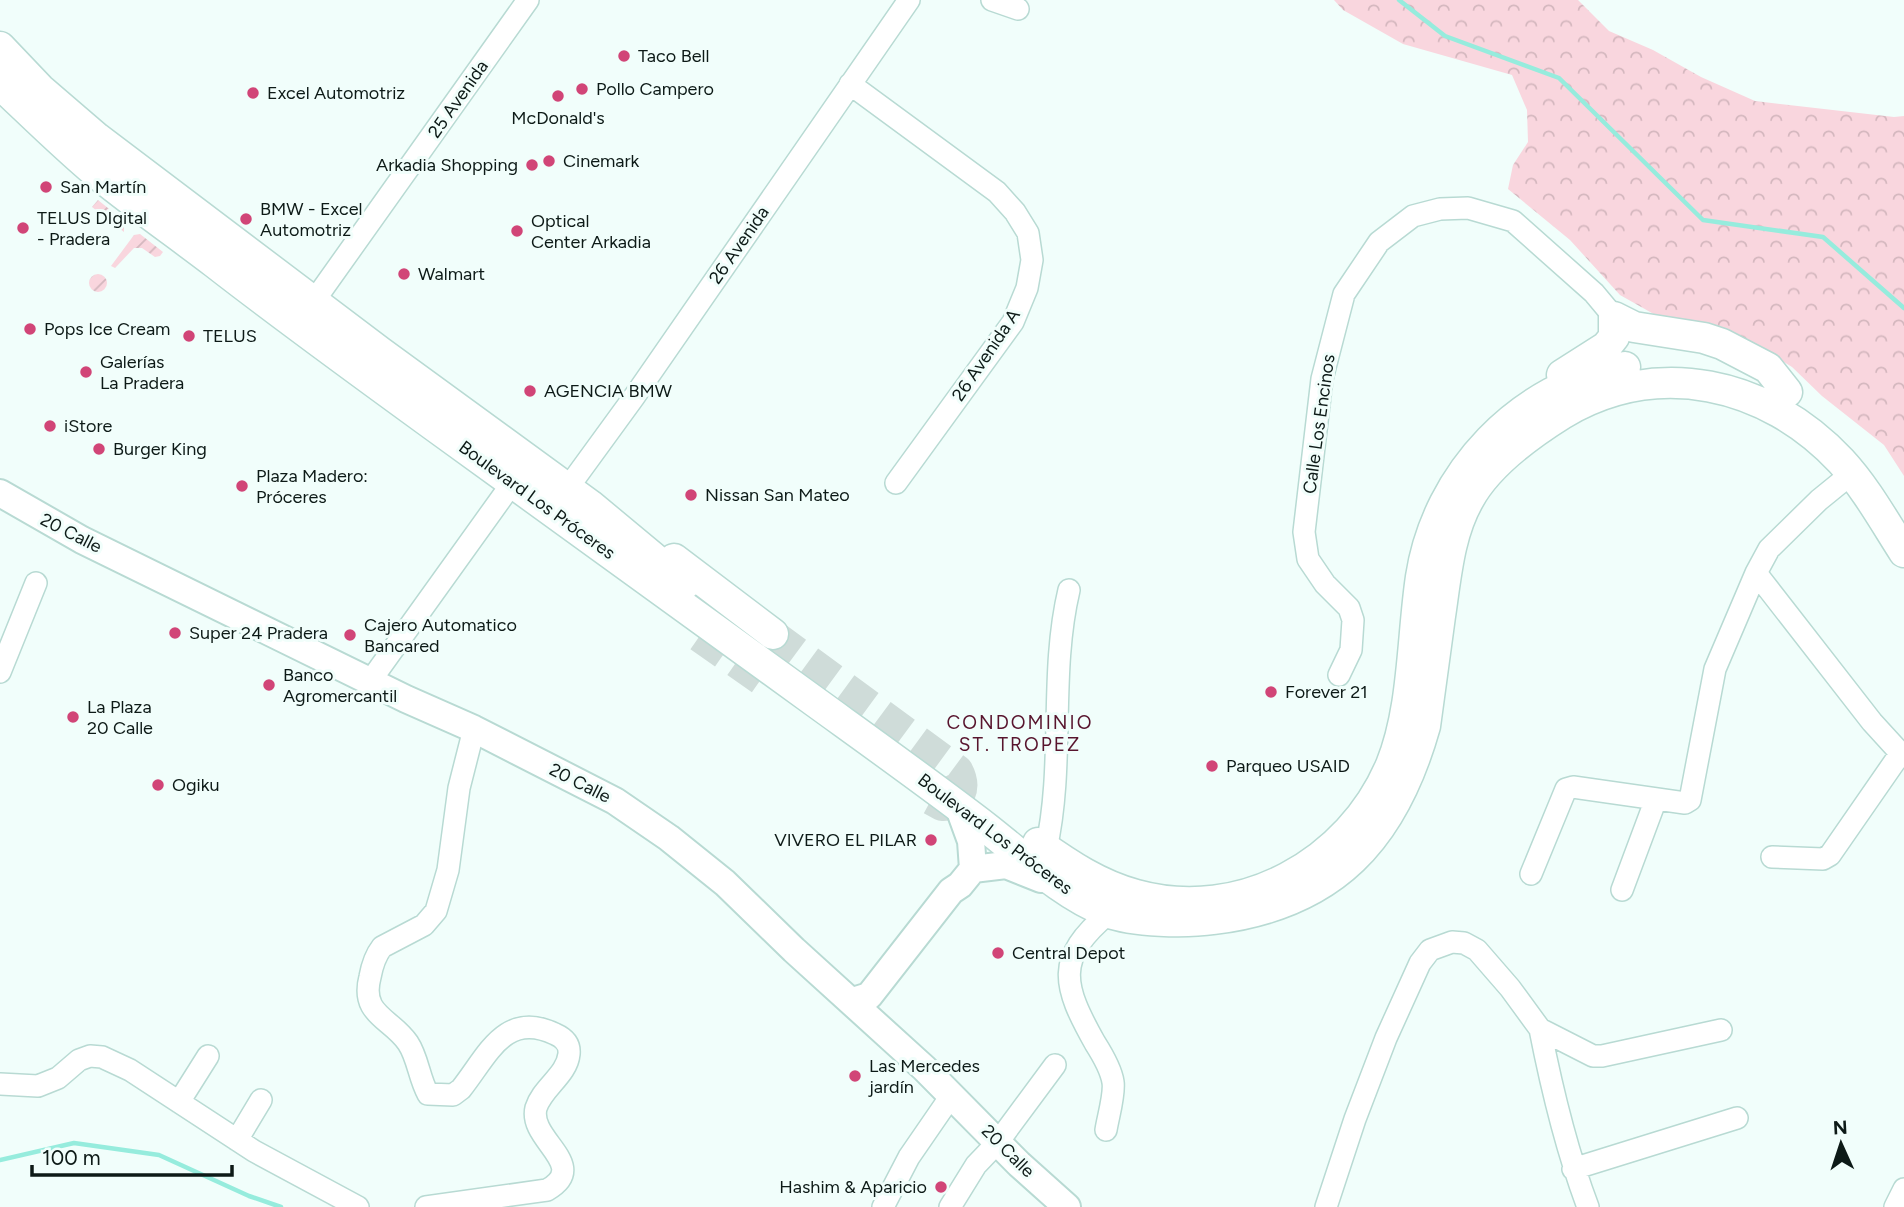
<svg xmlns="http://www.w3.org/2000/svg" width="1904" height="1207" viewBox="0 0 1904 1207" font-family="Figtree,sans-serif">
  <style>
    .forest { fill: url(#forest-crowns) }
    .garden { fill: url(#garden-furrows) }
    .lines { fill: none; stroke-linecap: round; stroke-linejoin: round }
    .stream { stroke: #96ecdd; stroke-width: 4.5 }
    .highway-tunnel { stroke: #cfdcd9; stroke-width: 30; stroke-dasharray: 30 15; stroke-linecap: butt }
    .minor-casing { stroke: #b8dad3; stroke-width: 24 }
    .major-casing { stroke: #b8dad3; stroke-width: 30 }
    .highway-casing { stroke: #b8dad3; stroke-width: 33 }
    .minor { stroke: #fff; stroke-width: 21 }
    .major { stroke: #fff; stroke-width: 26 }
    .highway { stroke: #fff; stroke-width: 30 }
    .poi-dot { fill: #d14577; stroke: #f1fefb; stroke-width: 2.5 }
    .labels { text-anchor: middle; stroke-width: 6; stroke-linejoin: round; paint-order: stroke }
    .poi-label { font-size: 18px; fill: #0d1a17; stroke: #f1fefb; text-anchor: start }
    .street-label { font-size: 18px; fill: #0d1a17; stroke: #f1fefb }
    .neighbourhood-label { font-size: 19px; letter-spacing: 2px; fill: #58152e; stroke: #f1fefb }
  </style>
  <defs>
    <pattern id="forest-crowns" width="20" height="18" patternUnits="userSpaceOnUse" patternTransform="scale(1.75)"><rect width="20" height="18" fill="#f9d6de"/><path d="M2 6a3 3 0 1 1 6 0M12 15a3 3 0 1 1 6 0" fill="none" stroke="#d4b7be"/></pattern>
    <pattern id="garden-furrows" width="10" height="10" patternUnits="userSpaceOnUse" patternTransform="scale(1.75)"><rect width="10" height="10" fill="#f9d6de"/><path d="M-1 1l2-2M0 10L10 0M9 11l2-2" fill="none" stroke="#d4b7be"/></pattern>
  </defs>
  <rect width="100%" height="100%" fill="#f1fefb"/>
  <path class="forest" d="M1334,0H1578L1609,31L1653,50L1701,77L1755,101L1894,117L1904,116V476L1884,445L1822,396L1792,367L1750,341L1666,321L1620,295L1570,240L1508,189L1513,165L1528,142L1527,110L1512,75L1403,44L1343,10Z"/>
  <path class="garden" d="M98,200L124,221V232L92,207Z
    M140,234L163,252L160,256L155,257L142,248H134L115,268L111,266L134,235Z
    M89 283a9 9 0 1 1 18 0a9 9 0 1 1-18 0Z"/>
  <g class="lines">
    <path class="stream" d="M1399,0L1445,36L1559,78L1703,220L1823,237L1904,308
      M0,1160L74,1143L159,1155L249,1196L281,1207"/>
    <path class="highway-tunnel" d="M773,634L958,770C966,785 963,792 954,805L942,806L931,800
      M699,637L762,681"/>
    <g class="minor-casing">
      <path id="minor" d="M992,0L1018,9
        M850,84L997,192L1015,212L1028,233L1032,260L1027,288L1013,322L896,483
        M314,301L528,0
        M567,489L634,397L909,0
        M1756,573L1872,722L1904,757
        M0,672L36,583
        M1339,675L1351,650L1353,620L1349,608L1325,584L1308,559L1304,532L1322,379L1344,294L1379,242L1413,216L1440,209L1468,208L1513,221L1594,293L1614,317
        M371,680L513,482
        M1046,849C1065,764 1049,674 1069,590
        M1772,857L1823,859L1830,855L1900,754
        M1531,874L1566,789L1573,787L1685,803L1690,800L1715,669L1756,573L1769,549L1819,500L1851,474
        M1622,890L1656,799
        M1540,1029C1552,1090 1566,1149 1588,1207
        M0,1084L38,1086L58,1078L79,1060L90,1056L102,1057L130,1070L254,1151L358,1207
        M179,1102L208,1056
        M1106,1130C1108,1117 1115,1094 1113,1082C1111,1069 1102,1054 1095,1043C1063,986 1054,958 1109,913
        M237,1140L261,1100
        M1573,1169L1737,1118
        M426,1207L547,1190C591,1165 528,1140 536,1108C542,1088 567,1075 569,1054C570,1044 564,1038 555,1034C505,1010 488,1055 461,1089L453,1095L428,1094C419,1078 418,1058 408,1043C391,1018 360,1015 370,977C372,966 375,956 382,947L424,925L436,911L448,870L459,788L474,729
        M883,1207L909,1157L951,1096
        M950,1207L976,1165L998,1142L1055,1065
        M1326,1207L1355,1119L1386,1038L1420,963L1430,950L1452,942L1464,943L1477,950L1510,988L1540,1029L1593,1056H1602L1721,1030
        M1895,1207L1904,1189"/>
    </g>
    <g class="major-casing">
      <path id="major" d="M0,493L82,540L406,699L474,729L615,801L669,838L725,883L794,950L924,1068L1019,1164L1067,1207
        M973,869L1006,865L1041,879
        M853,1001L869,996L951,891L960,885L973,869L971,841L959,808"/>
    </g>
    <g class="highway-casing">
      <path id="highway" d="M0,47L40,89L97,138L380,352L590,505L685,584
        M0,84C33,115 65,147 100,176C137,206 177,234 215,263C287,319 360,372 433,425C560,516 687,608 814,701C872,743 931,785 988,829C1025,858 1063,895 1107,912C1134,922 1185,923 1214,919C1334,904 1393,839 1425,726C1430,690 1435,653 1440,616C1446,576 1449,534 1469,499C1488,464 1530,434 1562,414C1657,357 1767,382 1841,461C1866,488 1884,521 1904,552
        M1562,375L1606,347L1614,337V317L1634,327L1704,338L1722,344L1768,368L1787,392
        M674,559L773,634
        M1038,843C1069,865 1099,885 1136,895C1241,924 1350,863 1391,765C1414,709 1412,637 1421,577C1437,473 1520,386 1625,367"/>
    </g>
    <use href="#minor" class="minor"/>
    <use href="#major" class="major"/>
    <use href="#highway" class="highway"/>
  </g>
  <g class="poi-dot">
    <circle cx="624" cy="56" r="7"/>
    <circle cx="582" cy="89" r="7"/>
    <circle cx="253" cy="93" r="7"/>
    <circle cx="558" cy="96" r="7"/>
    <circle cx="549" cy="161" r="7"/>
    <circle cx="532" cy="165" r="7"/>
    <circle cx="46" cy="187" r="7"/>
    <circle cx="246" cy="219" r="7"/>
    <circle cx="23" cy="228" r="7"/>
    <circle cx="517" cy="231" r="7"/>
    <circle cx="404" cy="274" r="7"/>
    <circle cx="30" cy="329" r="7"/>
    <circle cx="189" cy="336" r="7"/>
    <circle cx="86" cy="372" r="7"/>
    <circle cx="530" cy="391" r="7"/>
    <circle cx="50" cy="426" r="7"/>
    <circle cx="99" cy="449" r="7"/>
    <circle cx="242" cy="486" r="7"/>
    <circle cx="691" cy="495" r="7"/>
    <circle cx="175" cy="633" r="7"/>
    <circle cx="350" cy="635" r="7"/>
    <circle cx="269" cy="685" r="7"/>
    <circle cx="1271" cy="692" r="7"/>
    <circle cx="73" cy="717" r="7"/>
    <circle cx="1212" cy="766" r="7"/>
    <circle cx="158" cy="785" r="7"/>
    <circle cx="931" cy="840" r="7"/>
    <circle cx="998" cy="953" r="7"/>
    <circle cx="855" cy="1076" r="7"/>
    <circle cx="941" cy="1187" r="7"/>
  </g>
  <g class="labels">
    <g class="poi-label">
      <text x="638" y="62">Taco Bell</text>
      <text x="596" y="95">Pollo Campero</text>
      <text x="267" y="99">Excel Automotriz</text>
      <text x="558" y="124" text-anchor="middle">McDonald's</text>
      <text x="563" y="167">Cinemark</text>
      <text x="518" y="171" text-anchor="end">Arkadia Shopping</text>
      <text x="60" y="193">San Martín</text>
      <text x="260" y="215">BMW - Excel<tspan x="260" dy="21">Automotriz</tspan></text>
      <text x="37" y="224">TELUS DIgital<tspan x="37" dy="21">- Pradera</tspan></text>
      <text x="531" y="227">Optical<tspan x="531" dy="21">Center Arkadia</tspan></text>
      <text x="418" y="280">Walmart</text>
      <text x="44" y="335">Pops Ice Cream</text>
      <text x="203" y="342">TELUS</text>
      <text x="100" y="368">Galerías<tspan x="100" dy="21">La Pradera</tspan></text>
      <text x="544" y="397">AGENCIA BMW</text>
      <text x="64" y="432">iStore</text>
      <text x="113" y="455">Burger King</text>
      <text x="256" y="482">Plaza Madero:<tspan x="256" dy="21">Próceres</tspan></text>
      <text x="705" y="501">Nissan San Mateo</text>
      <text x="364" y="631">Cajero Automatico<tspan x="364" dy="21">Bancared</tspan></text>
      <text x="189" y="639">Super 24 Pradera</text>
      <text x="283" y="681">Banco<tspan x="283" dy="21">Agromercantil</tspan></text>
      <text x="1285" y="698">Forever 21</text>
      <text x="87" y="713">La Plaza<tspan x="87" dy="21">20 Calle</tspan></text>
      <text x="1226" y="772">Parqueo USAID</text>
      <text x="172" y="791">Ogiku</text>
      <text x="917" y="846" text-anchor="end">VIVERO EL PILAR</text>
      <text x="1012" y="959">Central Depot</text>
      <text x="869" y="1072">Las Mercedes<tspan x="869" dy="21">jardín</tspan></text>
      <text x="927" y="1193" text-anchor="end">Hashim &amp; Aparicio</text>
    </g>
    <g class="street-label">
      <text transform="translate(458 99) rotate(-55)" y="6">25 Avenida</text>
      <text transform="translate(739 245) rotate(-55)" y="6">26 Avenida</text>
      <text transform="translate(986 355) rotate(-56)" y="6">26 Avenida A</text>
      <text transform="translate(1319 424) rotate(-82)" y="6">Calle Los Encinos</text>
      <text transform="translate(537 500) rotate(36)" y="6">Boulevard Los Próceres</text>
      <text transform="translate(71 533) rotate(27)" y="6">20 Calle</text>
      <text transform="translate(580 783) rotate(27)" y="6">20 Calle</text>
      <text transform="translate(995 834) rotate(37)" y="6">Boulevard Los Próceres</text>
      <text transform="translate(1008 1151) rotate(45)" y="6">20 Calle</text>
    </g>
    <g class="neighbourhood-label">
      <text x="1020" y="729">CONDOMINIO<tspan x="1020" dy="22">ST. TROPEZ</tspan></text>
    </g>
  </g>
  <g transform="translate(1841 1144) rotate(357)" stroke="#f1fefb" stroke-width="5" paint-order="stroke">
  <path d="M0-5L12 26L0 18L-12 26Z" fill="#0d1a17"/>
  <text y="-10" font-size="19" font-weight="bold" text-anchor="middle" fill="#0d1a17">N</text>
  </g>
  <path d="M32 1165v10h200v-10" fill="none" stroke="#0d1a17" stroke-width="3.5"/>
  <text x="42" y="1165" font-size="21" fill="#0d1a17" stroke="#f1fefb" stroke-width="5" paint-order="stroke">100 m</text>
</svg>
